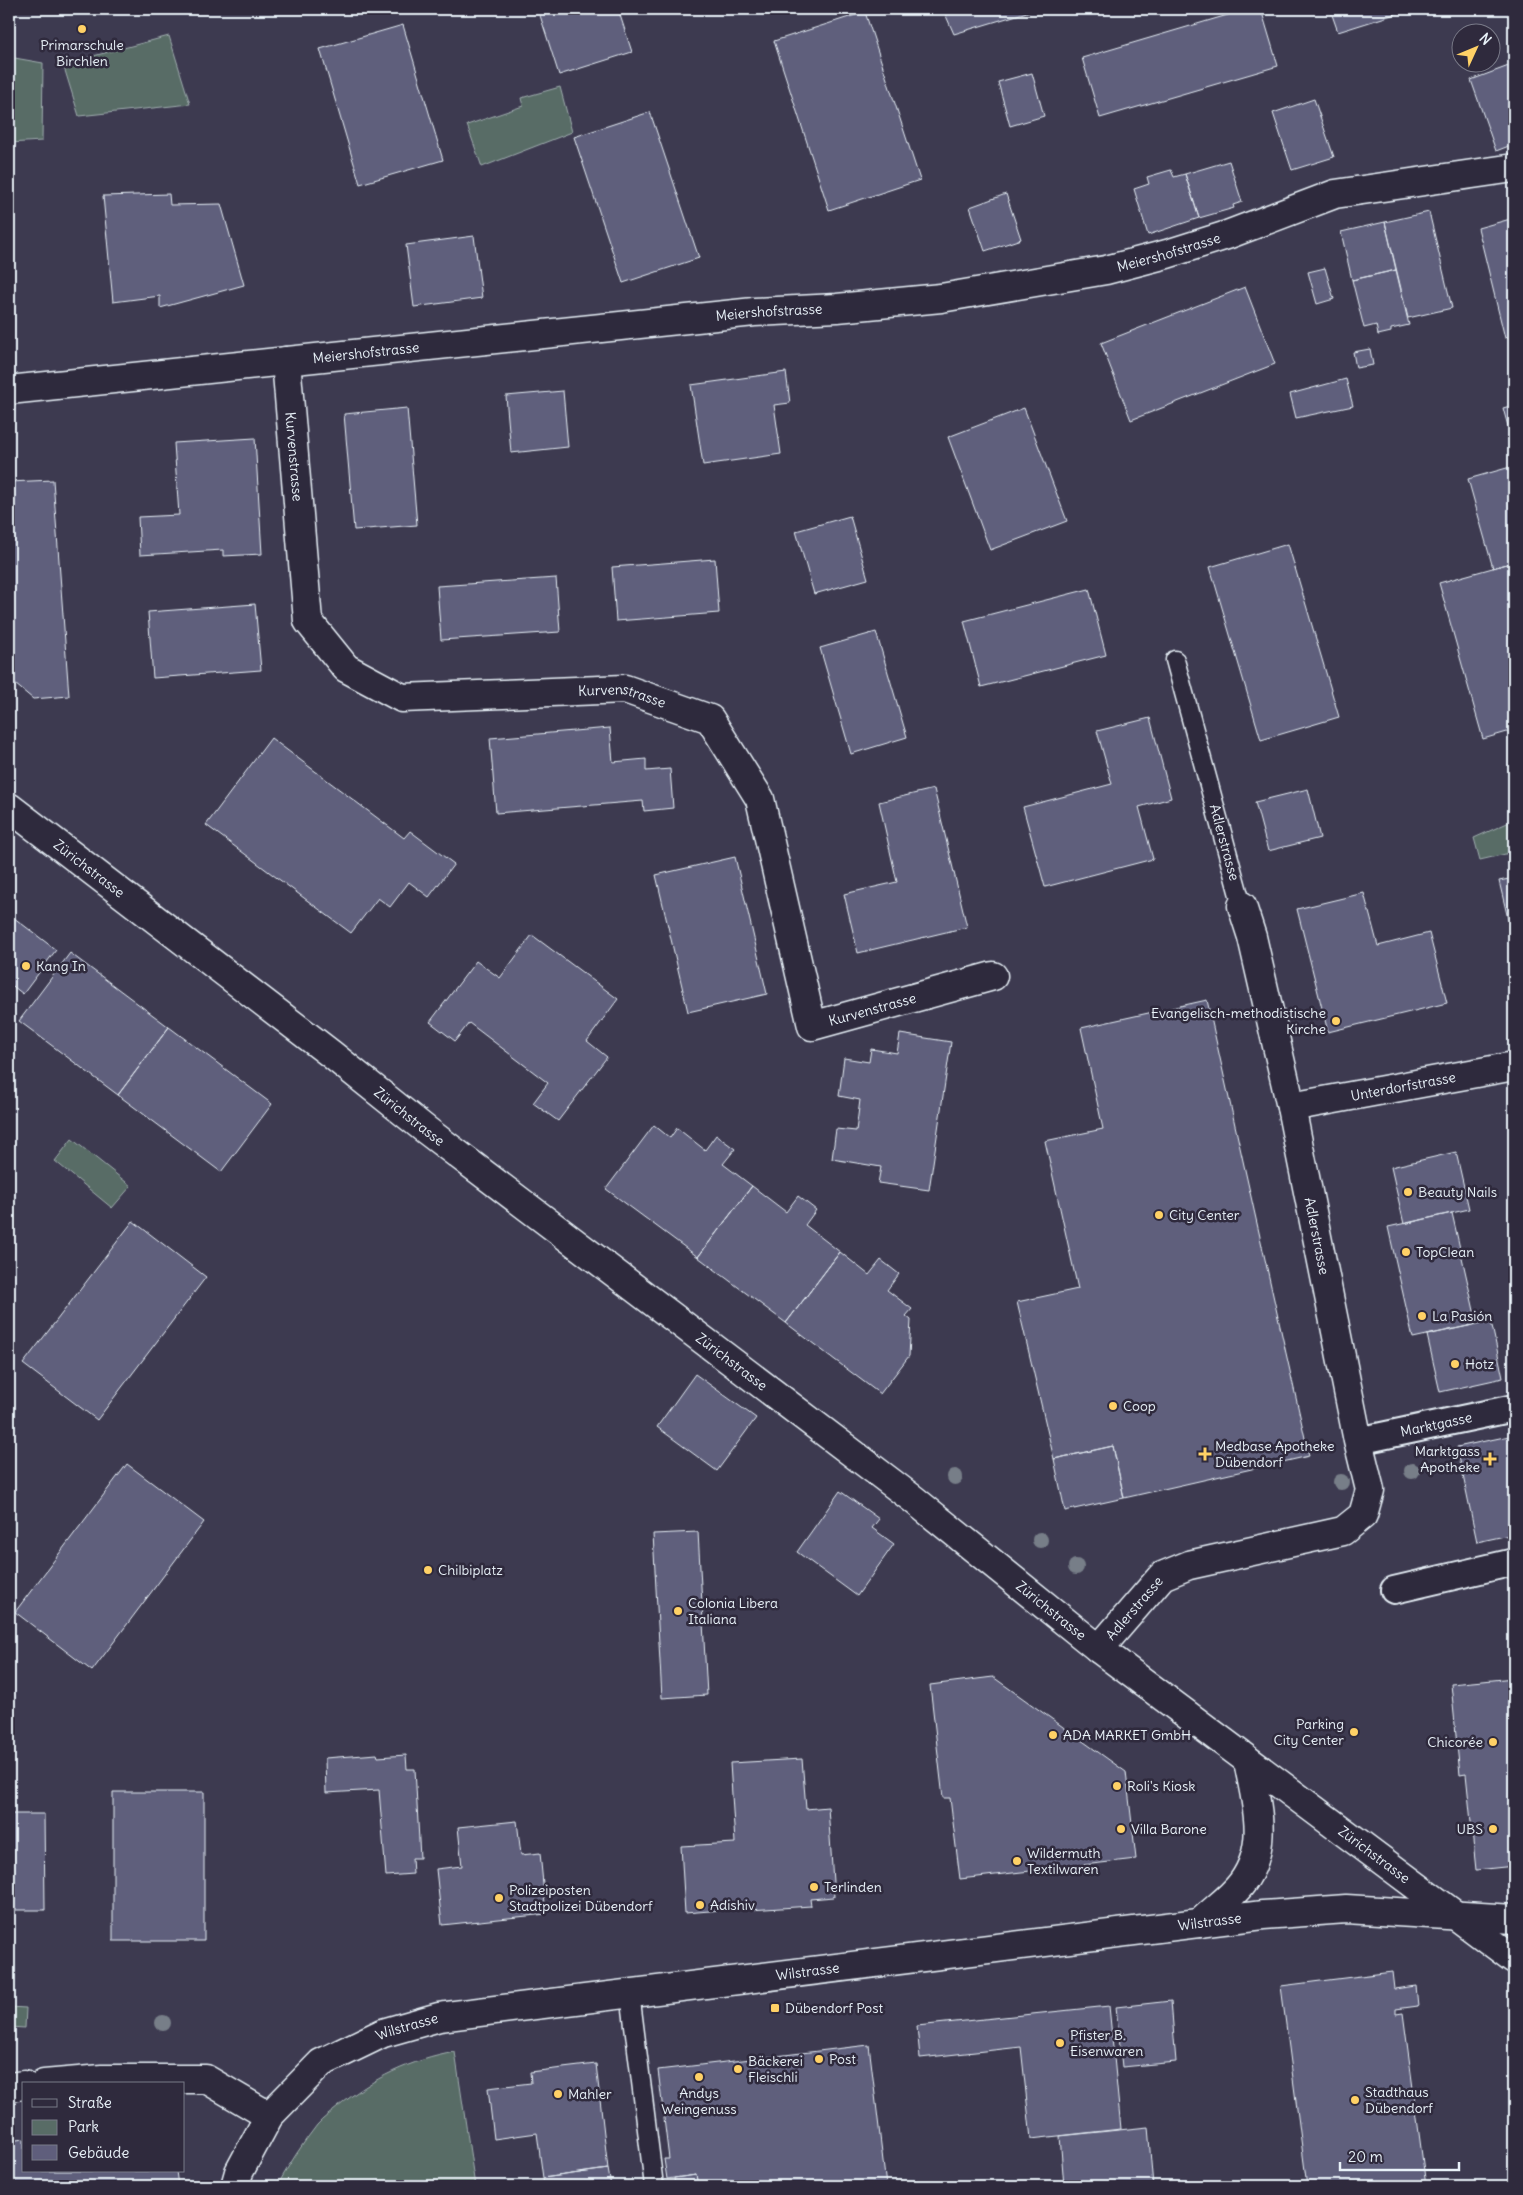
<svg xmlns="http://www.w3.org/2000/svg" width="1523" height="2195" viewBox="0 0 1523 2195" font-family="Delius,sans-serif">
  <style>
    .green { fill: #586c66; stroke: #a0aeaf }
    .building { fill: #5f5e7c; stroke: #e8f1f8 }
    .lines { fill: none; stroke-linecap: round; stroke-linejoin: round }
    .service-casing { stroke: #e8f1f8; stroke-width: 21 }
    .pedestrian-casing { stroke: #e8f1f8; stroke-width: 30 }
    .minor-casing { stroke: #e8f1f8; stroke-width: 31 }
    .tertiary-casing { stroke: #e8f1f8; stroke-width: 31 }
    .service { stroke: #2f2a3d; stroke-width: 18 }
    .pedestrian { stroke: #2f2a3d; stroke-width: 26 }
    .minor { stroke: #2f2a3d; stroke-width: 28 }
    .tertiary { stroke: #2f2a3d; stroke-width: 28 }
    .tree { fill: #777e88 }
    .poi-dot { fill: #ffd166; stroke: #2f2a3d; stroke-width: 2 }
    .labels { text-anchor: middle; stroke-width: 5; stroke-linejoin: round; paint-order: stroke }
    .poi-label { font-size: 14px; fill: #e8f1f8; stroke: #2f2a3d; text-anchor: start }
    .street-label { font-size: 14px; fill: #e8f1f8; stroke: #2f2a3d }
  </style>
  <rect width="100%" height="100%" fill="#3d3a50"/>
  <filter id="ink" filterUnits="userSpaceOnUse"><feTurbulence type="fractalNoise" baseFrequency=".02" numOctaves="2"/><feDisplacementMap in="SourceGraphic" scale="10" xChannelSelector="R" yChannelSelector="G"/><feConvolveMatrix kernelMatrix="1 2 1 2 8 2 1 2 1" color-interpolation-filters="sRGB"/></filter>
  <g filter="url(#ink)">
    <path class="green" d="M169,36L190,104L79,116L63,64Z
      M9,57L43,63L42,141L9,143Z
      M560,87L572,132L482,167L467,125L523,106L521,98Z
      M1514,820V852L1480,860L1474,838Z
      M72,1139L131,1186L112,1208L55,1161Z
      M9,2007L26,2008L25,2028L9,2027Z
      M455,2052L475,2186H277C289,2165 302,2144 317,2125C323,2118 331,2113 338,2107C372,2078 411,2060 455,2052Z"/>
    <path class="building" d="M538,9H618L632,52L559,75Z
      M943,9H1037L954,34Z
      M1248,9H1261L1278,66L1100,118L1082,58Z
      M1330,9H1407L1408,10L1338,32Z
      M865,12L920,180L829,210L774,41Z
      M403,25L443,160L360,184L320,49Z
      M1514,64V144L1496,151L1471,80Z
      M1032,73L1044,116L1010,126L998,82Z
      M1314,99L1334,157L1292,170L1273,113Z
      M650,112L699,258L623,283L574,137Z
      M1229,161L1242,202L1233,205L1234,208L1199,218L1185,174Z
      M1171,170L1174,177L1185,174L1199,218L1148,235L1134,189L1149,184L1147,177Z
      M169,194L170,205L221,204L244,285L160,308V296L113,302L103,196Z
      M1006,194L1021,239L985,251L970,207Z
      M1429,212L1452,308L1408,318L1385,222Z
      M1514,218V335L1505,338L1478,228Z
      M1385,222L1396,270L1352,280L1341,232Z
      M474,236L482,298L414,307L406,245Z
      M1325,268L1334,299L1317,304L1308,272Z
      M1396,270L1409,325L1391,329V332L1378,335L1376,325L1364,328L1352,280Z
      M1245,287L1275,364L1131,420L1101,343Z
      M1370,349L1373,365L1356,368L1353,352Z
      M786,372L790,403L774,405L781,454L703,465L691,385Z
      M1346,379L1353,406L1296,418L1290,394Z
      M563,391L568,447L511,453L506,396Z
      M1514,405V448L1503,408Z
      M407,408L417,525L354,530L344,414Z
      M1024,408L1067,521L990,550L948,437Z
      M255,438L262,554L223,556V550L140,555L138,517L179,515L174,443Z
      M1514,466V562L1493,568L1468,479Z
      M53,480L69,696L33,699L9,679V482Z
      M850,516L868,579L814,594L796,531Z
      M1288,544L1339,717L1261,740L1210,567Z
      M715,559L719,613L616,621L612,567Z
      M1514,562V730L1483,739L1439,583Z
      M556,578L560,632L441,640L437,586Z
      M1089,589L1106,655L981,687L964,621Z
      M255,604L261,670L153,678L148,612Z
      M876,632L907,737L851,754L820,648Z
      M1150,718L1171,798L1139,807L1153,859L1045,887L1023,807L1112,784L1097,731Z
      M610,728L613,762L646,759V771L670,769L673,808L644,811L643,801L496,813L490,738Z
      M271,738L404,838L410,831L454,864L429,897L409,882L390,907L378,898L351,933L206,825Z
      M934,789L967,927L858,953L844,894L897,882L879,802Z
      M1308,789L1320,838L1268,851L1255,802Z
      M735,857L767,994L688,1012L656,875Z
      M1514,878V944L1499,881Z
      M1364,893L1378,946L1429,933L1447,1003L1328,1032L1297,909Z
      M9,914L56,950L23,994L9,983Z
      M532,935L618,999L587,1041L607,1057L558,1121L533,1103L548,1083L469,1023L455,1041L430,1022L476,961L500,978Z
      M70,953L169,1027L118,1095L19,1021Z
      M1207,1000L1309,1456L1124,1498L1113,1446L1054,1459L1017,1302L1078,1289L1045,1141L1103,1129L1081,1028Z
      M169,1027L272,1104L221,1172L118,1095Z
      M900,1034L951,1042L929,1190L878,1183L881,1167L832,1159L836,1129L856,1131L860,1100L839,1096L844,1058L869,1062L871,1049L897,1053Z
      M654,1125L670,1138L677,1128L705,1150L716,1135L735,1149L723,1164L752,1186L698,1257L606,1189Z
      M1456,1152L1469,1209L1404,1224L1391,1167Z
      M752,1186L786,1212L798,1196L816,1210L805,1225L840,1252L786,1323L698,1257Z
      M1452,1213L1477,1324L1413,1338L1388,1227Z
      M133,1221L206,1277L97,1420L23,1364Z
      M840,1252L869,1275L881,1260L899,1274L887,1290L912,1309L906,1316L911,1320L909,1356L880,1394L786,1323Z
      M1491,1321L1503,1378L1440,1392L1427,1335Z
      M695,1374L756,1418L717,1471L657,1427Z
      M1514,1435V1534L1477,1542L1457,1447Z
      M1113,1446L1124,1498L1065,1511L1054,1459Z
      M127,1464L204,1522L92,1671L15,1612Z
      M840,1491L879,1519L872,1528L894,1544L857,1596L797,1552Z
      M698,1532L707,1695L662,1698L653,1534Z
      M993,1677L1126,1772L1136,1859L960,1879L950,1798H943L930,1685Z
      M1514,1678V1866L1476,1870L1466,1774L1460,1775L1451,1684Z
      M377,1754L378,1757L406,1755L407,1769H415L420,1858H412L413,1874L386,1876L379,1790L326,1793L325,1758Z
      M802,1759L806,1809L828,1807L834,1897L810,1899L811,1906L750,1910V1904L721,1905L722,1910L685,1913L681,1846L735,1843L730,1763Z
      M113,1792H204V1941H113Z
      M9,1814H44L45,1910H9Z
      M517,1821L521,1855L540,1853L546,1914L442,1925L436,1869L462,1866L458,1827Z
      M1392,1972L1394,1989L1416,1986L1418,2006L1396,2009V2014L1403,2013L1426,2186H1307L1281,1986Z
      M1171,2001L1176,2062L1122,2067L1116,2007Z
      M1109,2006L1121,2129L1031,2139L1021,2047L920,2058L917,2026Z
      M869,2045L886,2186H698L696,2175L667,2179L664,2159H669L658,2070Z
      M596,2064L608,2169L543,2178L537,2133L494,2139L488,2088L531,2083L530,2072Z
      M1148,2127L1153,2186H1064L1060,2136Z
      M24,2139V2171H176L178,2186H9V2141Z
      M608,2169L611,2186H544L543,2178Z
      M696,2175L698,2186H675L674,2178Z"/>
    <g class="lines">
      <g class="service-casing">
        <g id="service">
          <path id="s1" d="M1175,660L1242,906"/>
          <path d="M630,1993L654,2186"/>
        </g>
      </g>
      <g class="pedestrian-casing">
        <g id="pedestrian">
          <path id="s2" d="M1358,1441L1514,1408"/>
          <path d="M1394,1590L1514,1562"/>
        </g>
      </g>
      <g class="minor-casing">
        <g id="minor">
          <path id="s3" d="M286,361L308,621L346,668L402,698L625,689L710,719L760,799L812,1026L993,976"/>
          <path id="s4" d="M9,390L754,312L837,308L941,298L1106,270L1167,254L1227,235L1335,194L1514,168"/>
          <path id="s5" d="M1291,1107L1514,1066"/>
          <path id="s6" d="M1099,1649L1162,1576L1189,1565L1343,1531L1363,1515L1370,1490L1358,1441L1291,1107L1252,937L1242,906"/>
          <path d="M44,2084L102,2079H206L269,2116"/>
          <path d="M9,2087L24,2085"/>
        </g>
      </g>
      <g class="tertiary-casing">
        <g id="tertiary">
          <path id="s7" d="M9,807L331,1054L426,1130L913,1499L1099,1649L1514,1959"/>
          <path d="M1200,1923C1213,1910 1231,1898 1242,1883C1270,1845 1256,1803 1248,1761"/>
          <path id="s8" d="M235,2186L239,2172L269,2116L321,2063L383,2033L439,2017L1263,1915L1346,1909L1514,1919"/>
        </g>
      </g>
      <use href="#service" class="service"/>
      <use href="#pedestrian" class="pedestrian"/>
      <use href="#minor" class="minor"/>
      <use href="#tertiary" class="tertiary"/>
    </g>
    <g class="tree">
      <circle cx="1412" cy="1471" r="8"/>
      <circle cx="955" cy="1477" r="8"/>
      <circle cx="1341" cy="1482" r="8"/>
      <circle cx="1040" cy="1540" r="8"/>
      <circle cx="1076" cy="1567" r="8"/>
      <circle cx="163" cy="2023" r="8"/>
    </g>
  </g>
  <g class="poi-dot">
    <circle cx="82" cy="29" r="5"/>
    <circle cx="26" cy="966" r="5"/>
    <circle cx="1336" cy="1021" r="5"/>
    <circle cx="1408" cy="1192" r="5"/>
    <circle cx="1159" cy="1215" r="5"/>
    <circle cx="1406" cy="1252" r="5"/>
    <circle cx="1422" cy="1316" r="5"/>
    <circle cx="1455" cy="1364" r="5"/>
    <circle cx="1113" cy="1406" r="5"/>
    <path d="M1202.5 1446.5h5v5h5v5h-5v5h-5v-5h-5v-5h5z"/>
    <path d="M1487.5 1451.5h5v5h5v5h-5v5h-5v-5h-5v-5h5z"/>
    <circle cx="428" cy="1570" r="5"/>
    <circle cx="678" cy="1611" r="5"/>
    <circle cx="1354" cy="1732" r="5"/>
    <circle cx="1053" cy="1735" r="5"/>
    <circle cx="1493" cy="1742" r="5"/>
    <circle cx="1117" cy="1786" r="5"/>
    <circle cx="1121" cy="1829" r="5"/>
    <circle cx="1493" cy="1829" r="5"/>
    <circle cx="1017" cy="1861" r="5"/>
    <circle cx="814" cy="1887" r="5"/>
    <circle cx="499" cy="1898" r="5"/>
    <circle cx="700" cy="1905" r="5"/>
    <rect x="770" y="2003" width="10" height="10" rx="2.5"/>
    <circle cx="1060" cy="2043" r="5"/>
    <circle cx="819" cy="2059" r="5"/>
    <circle cx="738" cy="2069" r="5"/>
    <circle cx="699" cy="2077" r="5"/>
    <circle cx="558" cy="2094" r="5"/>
    <circle cx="1355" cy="2100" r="5"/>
  </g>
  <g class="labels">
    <g class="poi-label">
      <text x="82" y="50" text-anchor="middle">Primarschule<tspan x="82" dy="16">Birchlen</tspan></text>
      <text x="36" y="971">Kang In</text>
      <text x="1326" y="1018" text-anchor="end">Evangelisch-methodistische<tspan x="1326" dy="16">Kirche</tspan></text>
      <text x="1418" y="1197">Beauty Nails</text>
      <text x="1169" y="1220">City Center</text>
      <text x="1416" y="1257">TopClean</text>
      <text x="1432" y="1321">La Pasión</text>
      <text x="1465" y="1369">Hotz</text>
      <text x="1123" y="1411">Coop</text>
      <text x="1215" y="1451">Medbase Apotheke<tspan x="1215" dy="16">Dübendorf</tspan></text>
      <text x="1480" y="1456" text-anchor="end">Marktgass<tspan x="1480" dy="16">Apotheke</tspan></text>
      <text x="438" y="1575">Chilbiplatz</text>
      <text x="688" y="1608">Colonia Libera<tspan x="688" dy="16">Italiana</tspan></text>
      <text x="1344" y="1729" text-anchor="end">Parking<tspan x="1344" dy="16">City Center</tspan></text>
      <text x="1063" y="1740">ADA MARKET GmbH</text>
      <text x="1483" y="1747" text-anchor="end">Chicorée</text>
      <text x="1127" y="1791">Roli's Kiosk</text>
      <text x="1131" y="1834">Villa Barone</text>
      <text x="1483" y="1834" text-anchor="end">UBS</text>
      <text x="1027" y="1858">Wildermuth<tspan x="1027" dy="16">Textilwaren</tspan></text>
      <text x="824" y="1892">Terlinden</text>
      <text x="509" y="1895">Polizeiposten<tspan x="509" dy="16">Stadtpolizei Dübendorf</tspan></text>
      <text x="710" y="1910">Adishiv</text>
      <text x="785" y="2013">Dübendorf Post</text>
      <text x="1070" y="2040">Pfister B.<tspan x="1070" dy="16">Eisenwaren</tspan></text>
      <text x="829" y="2064">Post</text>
      <text x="748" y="2066">Bäckerei<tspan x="748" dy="16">Fleischli</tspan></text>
      <text x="1365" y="2097">Stadthaus<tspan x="1365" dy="16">Dübendorf</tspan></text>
      <text x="699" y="2098" text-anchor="middle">Andys<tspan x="699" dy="16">Weingenuss</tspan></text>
      <text x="568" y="2099">Mahler</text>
    </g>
    <g class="street-label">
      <text dy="5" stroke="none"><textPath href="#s4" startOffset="1169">Meiershofstrasse</textPath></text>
      <text dy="5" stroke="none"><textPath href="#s4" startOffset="764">Meiershofstrasse</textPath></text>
      <text dy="5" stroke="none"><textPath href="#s4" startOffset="359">Meiershofstrasse</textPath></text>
      <text dy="5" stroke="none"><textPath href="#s3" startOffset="96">Kurvenstrasse</textPath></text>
      <text dy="5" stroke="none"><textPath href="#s3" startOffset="606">Kurvenstrasse</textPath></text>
      <text dy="5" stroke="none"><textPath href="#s1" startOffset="189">Adlerstrasse</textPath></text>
      <text dy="5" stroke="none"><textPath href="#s7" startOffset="101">Zürichstrasse</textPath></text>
      <text dy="5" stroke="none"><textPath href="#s3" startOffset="1088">Kurvenstrasse</textPath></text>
      <text dy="5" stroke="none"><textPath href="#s5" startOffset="114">Unterdorfstrasse</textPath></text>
      <text dy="5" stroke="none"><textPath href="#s7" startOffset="506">Zürichstrasse</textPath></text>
      <text transform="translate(1317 1236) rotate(79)" y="5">Adlerstrasse</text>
      <text dy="5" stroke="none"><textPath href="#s7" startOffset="911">Zürichstrasse</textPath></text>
      <text dy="5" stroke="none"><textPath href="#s2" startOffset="80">Marktgasse</textPath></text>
      <text dy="5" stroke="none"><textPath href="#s6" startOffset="54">Adlerstrasse</textPath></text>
      <text dy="5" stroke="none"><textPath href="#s7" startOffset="1316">Zürichstrasse</textPath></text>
      <text dy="5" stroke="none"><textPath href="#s7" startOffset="1721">Zürichstrasse</textPath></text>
      <text dy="5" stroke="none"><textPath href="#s8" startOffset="1056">Wilstrasse</textPath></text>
      <text dy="5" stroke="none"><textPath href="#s8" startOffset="651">Wilstrasse</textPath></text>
      <text dy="5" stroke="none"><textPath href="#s8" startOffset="246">Wilstrasse</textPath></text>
    </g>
  </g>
  <rect width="1523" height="2195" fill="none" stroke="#2f2a3d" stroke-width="30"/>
  <rect x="15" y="15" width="1493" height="2165" fill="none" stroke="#e8f1f8" stroke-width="2" filter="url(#ink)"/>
  <rect x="22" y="2082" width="162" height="90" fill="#2f2a3d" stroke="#797a88"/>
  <rect x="32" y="2099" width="25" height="8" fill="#2f2a3d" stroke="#797a88"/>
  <text x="68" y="2108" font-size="15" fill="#e8f1f8">Straße</text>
  <rect x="32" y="2120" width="25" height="15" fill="#586c66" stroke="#797a88"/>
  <text x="68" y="2132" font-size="15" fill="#e8f1f8">Park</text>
  <rect x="32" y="2145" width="25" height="15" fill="#5f5e7c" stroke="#797a88"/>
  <text x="68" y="2158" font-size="15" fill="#e8f1f8">Gebäude</text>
  <g transform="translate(1476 48) rotate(46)"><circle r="24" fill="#2f2a3d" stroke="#797a88"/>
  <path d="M0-4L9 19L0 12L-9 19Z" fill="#ffd166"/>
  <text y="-8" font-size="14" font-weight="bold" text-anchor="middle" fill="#e8f1f8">N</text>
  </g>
  <path d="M1340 2162v8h119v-8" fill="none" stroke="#e8f1f8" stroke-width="2.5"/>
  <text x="1348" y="2162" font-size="15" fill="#e8f1f8" stroke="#2f2a3d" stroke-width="4" paint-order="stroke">20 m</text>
</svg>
